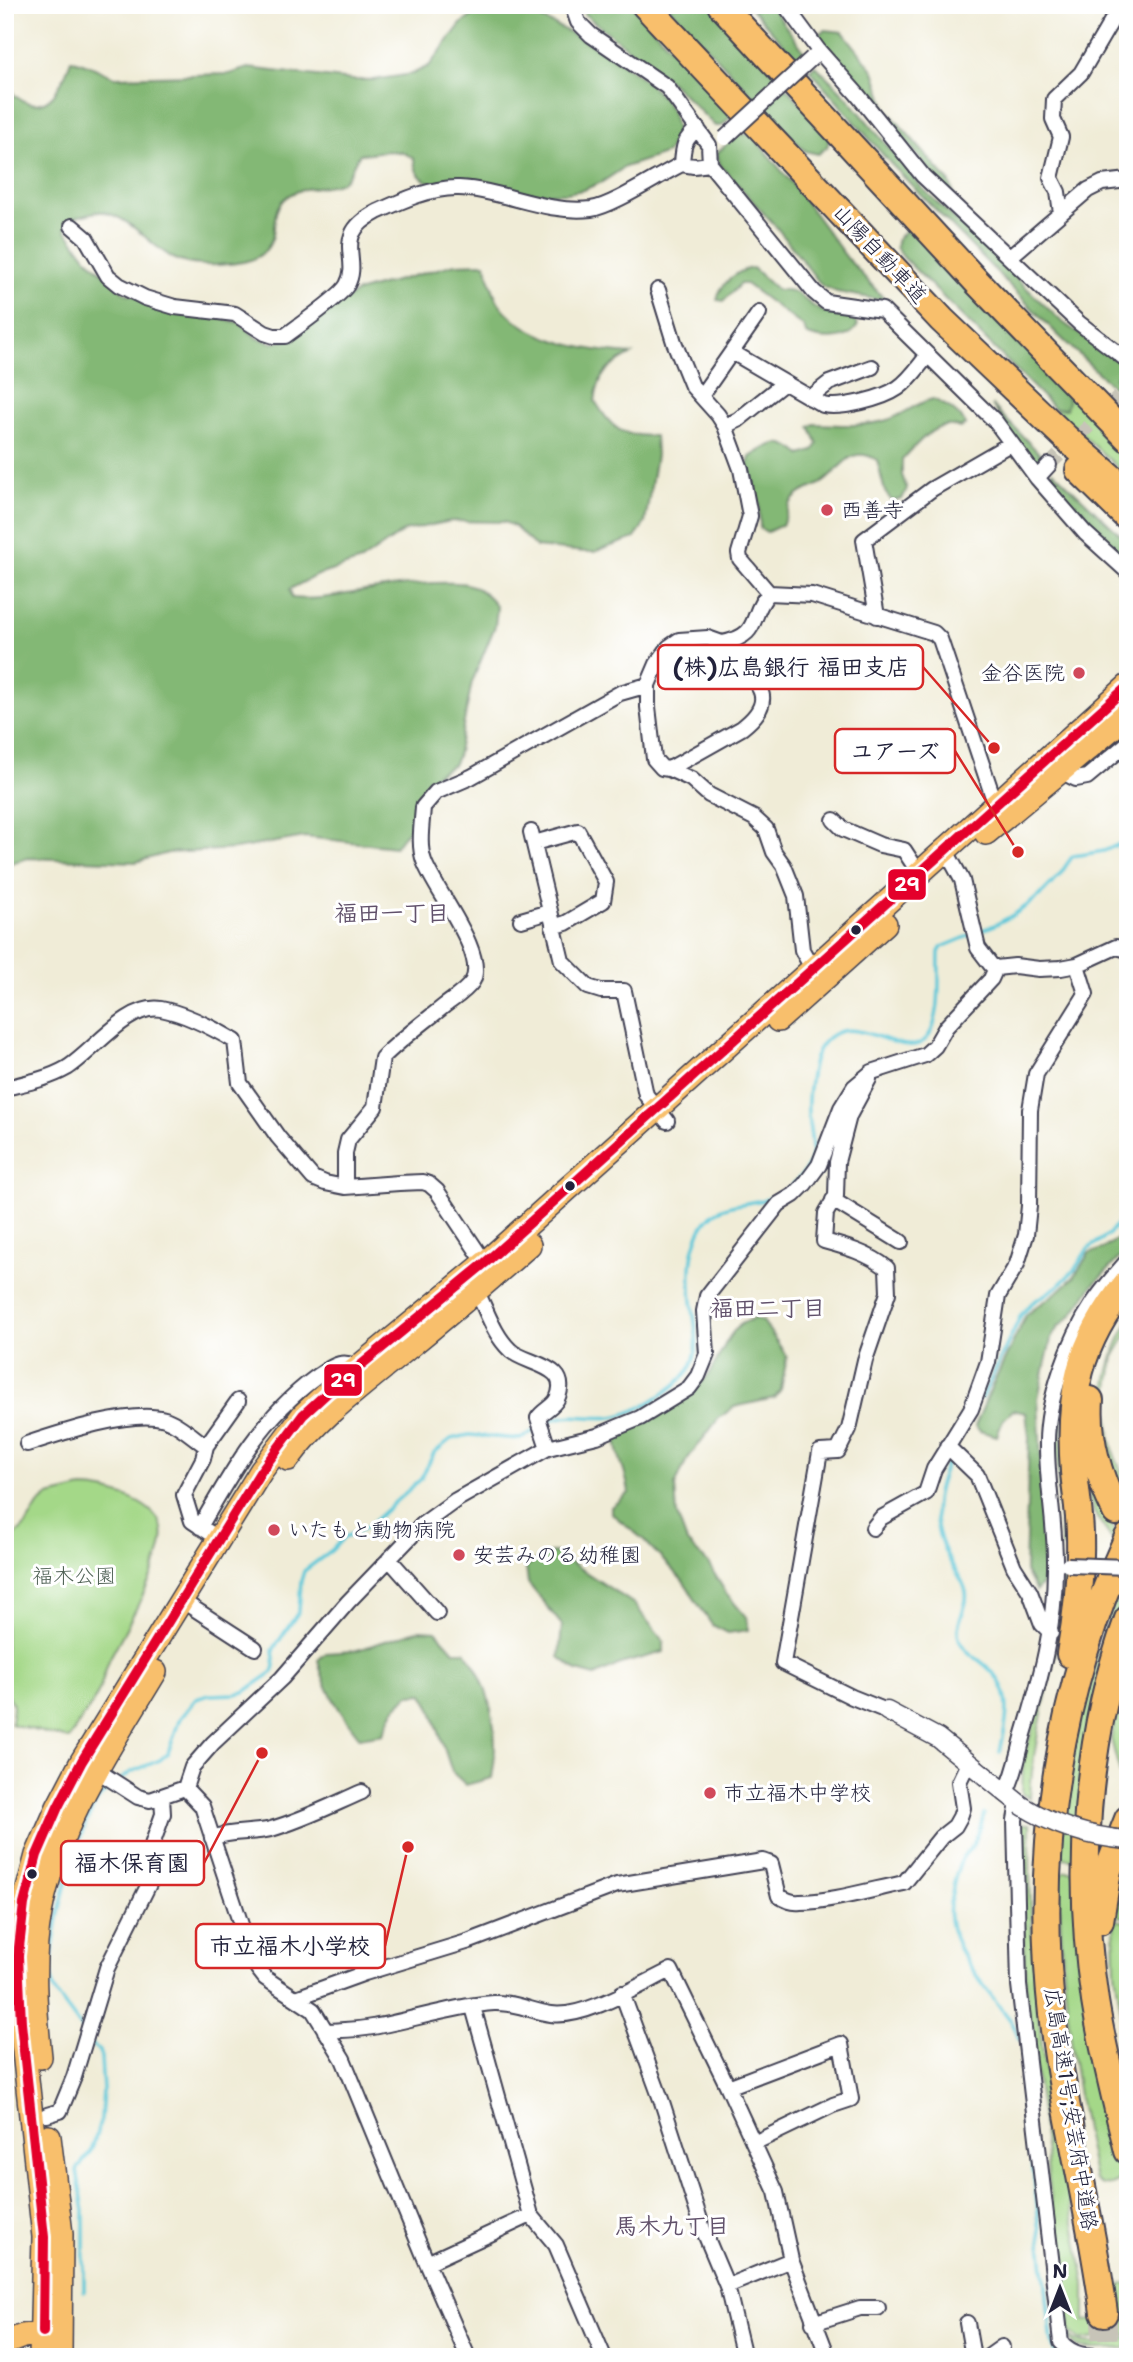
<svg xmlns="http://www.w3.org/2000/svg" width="1133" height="2362" viewBox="0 0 1133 2362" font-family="'Shantell Sans','Klee One',sans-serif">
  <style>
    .green { fill: #a4d888; stroke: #637d62; stroke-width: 2 }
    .forest { fill: #83b874; stroke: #526d58; stroke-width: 2 }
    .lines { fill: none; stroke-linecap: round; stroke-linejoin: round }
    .stream { stroke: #5fc8d9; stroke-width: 3.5 }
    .minor-tunnel { stroke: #c7c4b8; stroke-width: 14; stroke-dasharray: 14 7; stroke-linecap: butt }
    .motorway-tunnel { stroke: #c7c4b8; stroke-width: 26; stroke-dasharray: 26 13; stroke-linecap: butt }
    .minor-casing { stroke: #414052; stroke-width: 18 }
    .tertiary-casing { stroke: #414052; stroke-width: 21 }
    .primary-casing { stroke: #414052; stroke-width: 26 }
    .motorway-casing { stroke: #414052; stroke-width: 30 }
    .minor { stroke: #fff; stroke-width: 14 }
    .tertiary { stroke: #fff; stroke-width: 18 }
    .primary { stroke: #f8bf6c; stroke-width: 23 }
    .motorway { stroke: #f8bf6c; stroke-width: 26 }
    .minor-bridge-casing { stroke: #414052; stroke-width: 18; stroke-linecap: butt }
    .tertiary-bridge-casing { stroke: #414052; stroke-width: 21; stroke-linecap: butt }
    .minor-bridge { stroke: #fff; stroke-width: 14 }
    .tertiary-bridge { stroke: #fff; stroke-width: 18 }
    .bus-1-casing { stroke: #fff; stroke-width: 16 }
    .bus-1 { stroke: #e4002b; stroke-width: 10 }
    .poi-dot { fill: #d1495b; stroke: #fff; stroke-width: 2.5 }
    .bus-dot { fill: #22223b; stroke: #fff; stroke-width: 2.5 }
    .labels { text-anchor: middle; stroke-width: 6; stroke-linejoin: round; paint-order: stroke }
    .street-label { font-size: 21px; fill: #22223b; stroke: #fff }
    .poi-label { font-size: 21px; fill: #22223b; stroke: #fff; text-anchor: start }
    .park-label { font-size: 21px; fill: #506256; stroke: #fff }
    .neighbourhood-label { font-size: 23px; font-weight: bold; fill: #61516b; stroke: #fff }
    .leader { fill: none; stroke: #d62828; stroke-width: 2.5 }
    .callout-dot { fill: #d62828; stroke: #fff; stroke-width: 2.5 }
    .callout { fill: #fff; stroke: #d62828; stroke-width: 2.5 }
    .callout-label { font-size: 23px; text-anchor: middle; font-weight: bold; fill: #22223b }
    .line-badge { stroke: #fff; stroke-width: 2.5 }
    .badge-label { font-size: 19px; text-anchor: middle; font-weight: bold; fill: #fff }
  </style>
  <rect width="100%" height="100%" fill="#fff"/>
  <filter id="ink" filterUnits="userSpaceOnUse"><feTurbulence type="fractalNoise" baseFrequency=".0143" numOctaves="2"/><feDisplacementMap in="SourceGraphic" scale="14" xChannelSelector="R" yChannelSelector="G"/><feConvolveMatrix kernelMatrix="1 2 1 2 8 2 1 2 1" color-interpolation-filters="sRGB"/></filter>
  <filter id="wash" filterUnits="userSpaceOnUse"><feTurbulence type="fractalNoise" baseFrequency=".00686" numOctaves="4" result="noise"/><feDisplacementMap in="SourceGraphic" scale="28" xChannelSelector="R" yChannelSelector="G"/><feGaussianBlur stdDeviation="1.57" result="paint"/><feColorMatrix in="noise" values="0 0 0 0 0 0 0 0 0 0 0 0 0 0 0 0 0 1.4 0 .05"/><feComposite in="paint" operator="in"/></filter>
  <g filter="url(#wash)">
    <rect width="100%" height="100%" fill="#f0ecd7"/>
    <path class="green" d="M1065,387L1128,453V477L1054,408Z
      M1128,1323V1333L1114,1357L1107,1400L1110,1437L1115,1457L1128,1486V1500C1093,1446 1097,1378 1128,1323Z
      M1059,1410L1061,1411L1069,1547H1062L1057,1451Z
      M1082,1435L1108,1517L1116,1534L1113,1541L1095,1514L1090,1501Z
      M82,1488C106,1488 151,1500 161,1525C172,1550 123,1633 110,1658C105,1669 103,1682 98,1693C90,1709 78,1723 69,1739L11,1724L13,1705L5,1689V1545L26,1525L38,1505L49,1496Z
      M1128,1571V1583L1105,1654L1075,1857L1072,1859L1063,1858L1062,1840L1069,1780L1080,1717L1102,1632Z
      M1062,1580H1067C1061,1654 1033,1724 1030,1798L1022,1794L1023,1762L1054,1653Z
      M1128,1663V1793L1125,1792L1111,1739Z
      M1021,1824H1030C1029,1900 1032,1977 1043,2053C1055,2130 1072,2207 1085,2284V2321L1123,2317L1117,2292L1123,2284L1128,2283V2334L1082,2340L1070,2332L1066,2282L1061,2258L1058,2257L1025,1977Z
      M1124,1870L1128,1872V1917L1115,1916Z
      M1065,1871H1072L1075,1876L1106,2109L1121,2170L1119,2181C1112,2187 1101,2187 1095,2180C1073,2078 1061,1982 1059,1878Z
      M1114,1920L1128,1922V2029L1124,2030L1115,1972Z
      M1057,2263L1062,2283L1068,2334C1082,2351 1108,2341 1128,2338V2348C1116,2348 1088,2351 1078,2347C1058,2337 1059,2283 1057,2263Z"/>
    <path class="forest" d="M582,5H632L732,115L722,126H715L671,82L584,14Z
      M667,5H714L830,137L827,147L818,154L805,151Z
      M748,5H770L804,51L796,58Z
      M521,9C563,28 645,68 670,108C674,114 675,126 677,134L667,153L625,167L602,182L583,190L566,193L522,194L428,182C418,176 415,171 414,159C400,146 378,153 360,154C353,162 351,175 343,181C330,190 300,183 283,200C267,217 283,239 259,256C250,262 238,263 228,264C213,266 189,266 175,259C150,246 133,219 104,212C96,210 82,216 73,218L65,229L86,257L125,293L240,323L257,338L273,343L287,340L357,292L455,264L485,263C489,275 492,292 499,303C527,342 589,351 632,354C607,367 599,373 595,401C613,430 620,436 655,436L656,455L645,523L635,538L594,552H585L536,547L514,526L504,522L451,521L404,531L361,561L315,576L290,589L292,598C323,601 348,593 378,589C400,585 436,582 458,583C473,583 491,595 497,608L495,626L472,682L457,757L453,765L436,774L424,786L414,822L395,847L305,837L235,849L168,853L136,862L28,858L5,865V64L14,95C47,120 61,87 71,60C85,61 100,72 115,77L229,74L248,68L352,80H373L412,74L429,66L461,24L479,11Z
      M825,30L843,32L874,71L887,110L950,183L956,202L866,93L834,60L818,35Z
      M815,65L848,98L921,187L1061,321L1121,363L1122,371L1115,377L1128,392V401L1057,334L891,164L810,70Z
      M738,134H751L791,182L847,258L886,301L837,292L822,286L777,228L720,165L717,153Z
      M913,230L1065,387L1068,401L1066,409L1054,408L904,258L896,247L898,238L905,231Z
      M753,268L777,290C800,288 801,300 818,309C828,315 841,313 852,317L858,325C849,342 821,341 806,334L804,327L746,284H740L724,301L717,300C719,285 738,269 753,268Z
      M933,399C946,405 959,412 966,425L960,428C936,418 917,444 902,460V475L907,489L902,499L892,501L885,492L877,460C849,443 841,471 822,483C810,490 797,491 790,504C787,511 786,518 782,525L767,532L760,528L759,502L748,464L750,457C773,443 780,436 801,455L813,451L818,444L810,427L814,424C837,425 864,427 887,420C904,415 915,403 933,399Z
      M992,405L1044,458L1032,461L1019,446Z
      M1053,471L1128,542V563L1101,540L1050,486L1049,478Z
      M1128,1235V1249L1093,1285L1071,1316L1058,1327L1051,1339L1038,1398L1046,1560L1044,1582L1036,1591L1025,1572L1029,1437L1026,1413L1013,1410L1003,1420L997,1436L980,1431L975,1426L991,1388L1026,1315L1061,1289L1074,1277L1089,1253C1109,1250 1110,1239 1128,1235Z
      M755,1318L763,1321L787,1357L781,1389L774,1398L734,1407L719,1418L686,1461L675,1486L677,1515L687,1542L708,1563L726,1593L746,1617L749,1630L728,1633L712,1625L682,1580L644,1540L611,1513V1507L629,1493C627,1473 616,1456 616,1436C648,1423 681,1406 704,1380C719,1364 723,1339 740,1325C744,1322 751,1320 755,1318Z
      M555,1552L634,1604L664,1642V1652L620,1664L595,1676L577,1671L559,1657L562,1625L528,1583L526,1568L541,1556Z
      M420,1630L436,1631L454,1651H465C492,1687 500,1735 492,1778L466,1785L452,1772L431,1708L423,1694L409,1695L394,1709L383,1734L360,1738C342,1715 324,1689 318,1660L326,1653L354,1651Z"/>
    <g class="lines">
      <path class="stream" d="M1128,850V853
        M978,932C1007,921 1035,903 1056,879C1063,872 1066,864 1073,856L1104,851L1128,840
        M982,1398L1021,1315L1032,1303L1058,1286L1075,1269L1087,1250L1109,1234L1119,1221L1124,1188L1128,1180
        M545,1424C565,1410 589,1420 612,1417C635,1414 675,1390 688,1371C705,1348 691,1314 691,1288C690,1272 691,1256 696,1241C709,1203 730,1207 763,1200C780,1197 795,1185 805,1171C818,1154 809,1133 808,1114C807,1098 811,1060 820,1047C856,994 921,1090 936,1016C941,995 938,974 939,952L942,947L971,935
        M950,1457C930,1498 930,1528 954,1568C959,1576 964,1582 966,1592C969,1608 954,1622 959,1638C962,1649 972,1655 980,1661C1016,1688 1008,1714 1000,1752
        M119,1781L131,1772L160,1760L168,1753L180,1718L196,1699L209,1695L236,1694L244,1692L273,1672L275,1666L273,1650L299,1611L301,1581L304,1571L332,1550L343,1538L367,1527L421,1479L434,1453L451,1439L469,1435L520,1439L539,1428
        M984,1814C981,1824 979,1835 973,1844C971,1849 966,1852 963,1857C957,1868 953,1886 951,1898C942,1937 975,1973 997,2003C1006,2015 1015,2023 1019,2039
        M83,2031C77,2020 56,1996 53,1987C44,1952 77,1824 101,1796C104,1792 109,1789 113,1786
        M1027,2112L1052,2343L1056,2357
        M84,2292V2211L77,2170L92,2149L101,2119L103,2090L101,2058L99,2051L89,2041"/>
    </g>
  </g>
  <g filter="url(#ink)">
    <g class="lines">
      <path class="minor-tunnel" d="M1049,465L1128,388"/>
      <path class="motorway-tunnel" d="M1104,2313L1105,2357"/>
      <g class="minor-casing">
        <path id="minor" d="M572,5L578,22L591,35L667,87L709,145L710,164L694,166L682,164C683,147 684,138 698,129
          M785,5L819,51L857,94L923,176L1079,323L1128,361
          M710,164L814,292L826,302L882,310L995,421L1037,478L1085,533L1128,572
          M1061,213L1058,192L1051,178L1061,137L1053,119L1054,99L1081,73L1112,20L1125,5
          M72,226L86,238L108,276L119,285L145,298L175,307L235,314L265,333L274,336H285C296,328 342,295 347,285C362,259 330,236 377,212C401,201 431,187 459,188C503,190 545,214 591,209C613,206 659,175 682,164
          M1010,257L1088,190L1102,183L1128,180
          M658,290L674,342L692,386L718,415L725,426L741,469L750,516L739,553L740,559L769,593
          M732,352L823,405C841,409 882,399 898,388C910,380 919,366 928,355
          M701,396L759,313
          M810,398L829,383L872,367
          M725,426L738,420L784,383
          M1037,478L1049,465
          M769,593L812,595L934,633L940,639L997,809
          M877,616L864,540L932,489L1010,444
          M722,643C735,674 792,689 742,728L669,769L662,768L654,759L648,707V685L657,664L669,647L679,640L708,638L722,643C763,635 748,615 769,593
          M669,769L691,779L709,795L754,818L766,829L774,852L784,866L796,896L802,950L816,975
          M1062,772L1076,779L1087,777L1128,743
          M834,820L843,829L880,845L904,850L919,873
          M531,832L562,961L588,987L601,991H624L646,1095L667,1121
          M534,843L578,831L606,882L603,901L566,923L553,927
          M945,849L962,880L978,948L991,965L996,968L1015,966L1039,969L1061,968L1077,965L1116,947L1128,950
          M521,920L549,912
          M869,1079L849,1116L837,1162L836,1196L826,1213L824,1241C846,1247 868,1253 887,1268L888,1293L865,1360L849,1429L838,1451L820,1452L783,1663L852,1697L887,1711
          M5,1088C26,1083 48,1079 67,1068C93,1052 128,1003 161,1009C187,1014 213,1028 235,1041L240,1083L278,1137L313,1178L325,1183L345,1187L399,1183L423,1182L429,1184L437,1191L485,1263L477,1292C487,1311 494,1335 510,1350C525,1365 573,1364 557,1399C553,1407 543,1410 538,1418L548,1448
          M345,1187V1153L348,1140L375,1107L382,1058C401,1039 423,1023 444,1006C453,999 466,991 472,982C489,955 433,888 424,861C418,845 422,824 423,807L436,792L471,777L620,693L648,685
          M833,1200L901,1242
          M27,1444C60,1433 132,1409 165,1419C180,1424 194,1438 206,1446
          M947,1446L977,1475L1014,1567L1030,1592L1042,1624L1051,1633
          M200,1527C232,1471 262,1417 315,1378C331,1367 345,1355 361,1372
          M873,1528L881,1518L926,1493L934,1469L971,1409L988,1362L998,1296L1017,1264L1026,1235L1029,1206L1030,1110L1036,1074L1086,994L1077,965
          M219,1539L192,1521L184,1495L203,1459L206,1446L238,1401
          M389,1559L437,1613
          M181,1600L255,1648
          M90,1766L138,1797L150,1800L185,1788
          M185,1788L192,1767L213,1743L282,1678L348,1602L423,1524L456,1500L548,1448L597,1436L618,1427L640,1418L689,1388L698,1376L707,1354L704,1311L707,1296L779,1204L794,1195L805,1184L819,1165L841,1108L854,1087L872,1072L925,1055L935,1046L946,1027L991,979L996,968
          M185,1788L202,1806L246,1940L258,1969L265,1978L313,2010L343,2059L427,2263L468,2357
          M1005,1794C1016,1773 1018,1755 1024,1734C1041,1678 1055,1626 1055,1568C1056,1527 1047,1487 1047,1446C1046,1401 1069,1339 1094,1302C1104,1287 1116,1274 1128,1260
          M1018,1803L1015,1820L1019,1985L1061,2342C1075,2358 1093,2356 1113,2357
          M212,1838C233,1830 251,1834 271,1829C303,1820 332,1805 362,1792
          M622,1993L662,2102L703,2229L727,2286L744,2357
          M296,1998L365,1973L470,1941L617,1885L763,1861L771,1864L779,1896C786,1900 792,1903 800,1902C830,1902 874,1889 904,1883L941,1837L955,1826L960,1817L963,1808L959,1782L968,1763
          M473,2007L531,2215L556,2245L604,2357
          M325,2031C341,2030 357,2030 373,2027C413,2020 453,2006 494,2003C515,2002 531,2011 551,2014C584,2019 640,1985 671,1970L728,2087L776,2192L791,2260L828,2357
          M728,2087L841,2044L851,2099L833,2105L754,2143
          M47,2115L60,2111L74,2077L107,1968L153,1876L152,1845L163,1814L162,1797
          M427,2263L531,2215
          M727,2286L791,2260
          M813,2323L860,2308H878
          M967,2323L973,2357
          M988,2357L1002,2347"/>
      </g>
      <g class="tertiary-casing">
        <path id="tertiary" d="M887,1711L938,1738L1021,1805"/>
      </g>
      <g class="primary-casing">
        <path id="primary" d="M986,833L1128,715
          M778,1020L885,924
          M288,1459C318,1418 359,1388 398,1356C442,1320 486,1283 529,1245
          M40,2057C35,2010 31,1960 40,1913C57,1824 110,1747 155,1672
          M49,2137L61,2234L60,2357
          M5,2343L23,2336L55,2332
          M41,2357L44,2237L21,2023L18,1956L24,1904L37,1855L58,1807L82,1761L261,1471L303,1415L327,1393L485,1263L1128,686"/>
      </g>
      <g class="motorway-casing">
        <path id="motorway" d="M645,5L942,320L1066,438L1128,492
          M721,5L978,283L1128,438
          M1079,470L1128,518
          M1090,1400C1087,1441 1099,1476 1116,1512
          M1128,1619C1085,1737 1076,1877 1095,2001C1103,2051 1116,2101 1128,2151
          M1070,1654C1077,1615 1081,1575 1080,1536C1080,1515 1076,1493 1074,1472C1068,1394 1078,1344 1128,1282
          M1100,1921L1108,1870L1128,1819
          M1104,2313C1091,2213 1064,2115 1052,2014C1034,1850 1059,1687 1128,1537"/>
      </g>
      <use href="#minor" class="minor"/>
      <use href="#tertiary" class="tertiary"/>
      <use href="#primary" class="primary"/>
      <use href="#motorway" class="motorway"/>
      <g class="minor-bridge-casing">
        <path id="minor-bridge" d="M725,138L812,58
          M1068,1565L1128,1567"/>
      </g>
      <g class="tertiary-bridge-casing">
        <path id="tertiary-bridge" d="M1021,1805C1054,1826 1089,1837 1128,1840"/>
      </g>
      <use href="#minor-bridge" class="minor-bridge"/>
      <use href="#tertiary-bridge" class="tertiary-bridge"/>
      <g class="bus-1-casing">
        <path id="bus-1" d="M43,2332L44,2237L21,2023L18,1956L24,1904L37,1855L58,1807L82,1761L261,1471L303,1415L327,1393L485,1263L1128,686"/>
      </g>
      <use href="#bus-1" class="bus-1"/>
    </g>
  </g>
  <g class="poi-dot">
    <circle cx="827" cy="510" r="7"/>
    <circle cx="1079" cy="673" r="7"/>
    <circle cx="274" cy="1530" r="7"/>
    <circle cx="459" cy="1555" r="7"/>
    <circle cx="710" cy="1793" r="7"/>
  </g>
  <g class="bus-dot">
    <circle cx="856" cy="930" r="6"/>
    <circle cx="570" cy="1186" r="6"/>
    <circle cx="32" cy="1874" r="6"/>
  </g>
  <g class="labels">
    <g class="street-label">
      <text transform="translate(880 254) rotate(47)" y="7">山陽自動車道</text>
      <text transform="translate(1071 2109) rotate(81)" y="7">広島高速1号;安芸府中道路</text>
    </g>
    <g class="poi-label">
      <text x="841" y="517">西善寺</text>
      <text x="1065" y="680" text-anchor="end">金谷医院</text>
      <text x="288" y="1537">いたもと動物病院</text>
      <text x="473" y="1562">安芸みのる幼稚園</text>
      <text x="724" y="1800">市立福木中学校</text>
    </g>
    <g class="park-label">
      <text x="74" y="1583">福木公園</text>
    </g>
    <g class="neighbourhood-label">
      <text x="392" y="921">福田一丁目</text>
      <text x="768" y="1316">福田二丁目</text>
      <text x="672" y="2234">馬木九丁目</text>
    </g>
  </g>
  <path class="leader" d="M994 748L923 667M1018 852L955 751M262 1753L204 1863M408 1847L385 1946"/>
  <g class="callout-dot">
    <circle cx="994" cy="748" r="7"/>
    <circle cx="1018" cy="852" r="7"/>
    <circle cx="262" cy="1753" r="7"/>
    <circle cx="408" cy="1847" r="7"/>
  </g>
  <g class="callout">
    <rect x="658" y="645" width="265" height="44" rx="7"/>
    <rect x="835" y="729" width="120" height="44" rx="7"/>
    <rect x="61" y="1841" width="143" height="44" rx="7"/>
    <rect x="196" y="1924" width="189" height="44" rx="7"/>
  </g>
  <g class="callout-label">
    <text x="791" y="675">(株)広島銀行 福田支店</text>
    <text x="895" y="759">ユアーズ</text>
    <text x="132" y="1871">福木保育園</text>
    <text x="290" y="1954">市立福木小学校</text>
  </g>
  <g class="line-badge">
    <rect x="887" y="868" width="40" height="33" rx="7" fill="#e4002b"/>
    <rect x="323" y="1363" width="40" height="34" rx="7" fill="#e4002b"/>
  </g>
  <g class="badge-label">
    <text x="907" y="891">29</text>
    <text x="343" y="1387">29</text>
  </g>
  <rect width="1133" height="2362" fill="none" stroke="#fff" stroke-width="28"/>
  <g transform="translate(1060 2288)" stroke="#ffffff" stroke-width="5" paint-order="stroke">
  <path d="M0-5L12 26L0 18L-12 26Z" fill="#22223b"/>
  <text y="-10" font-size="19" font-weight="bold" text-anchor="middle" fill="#22223b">N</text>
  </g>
</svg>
